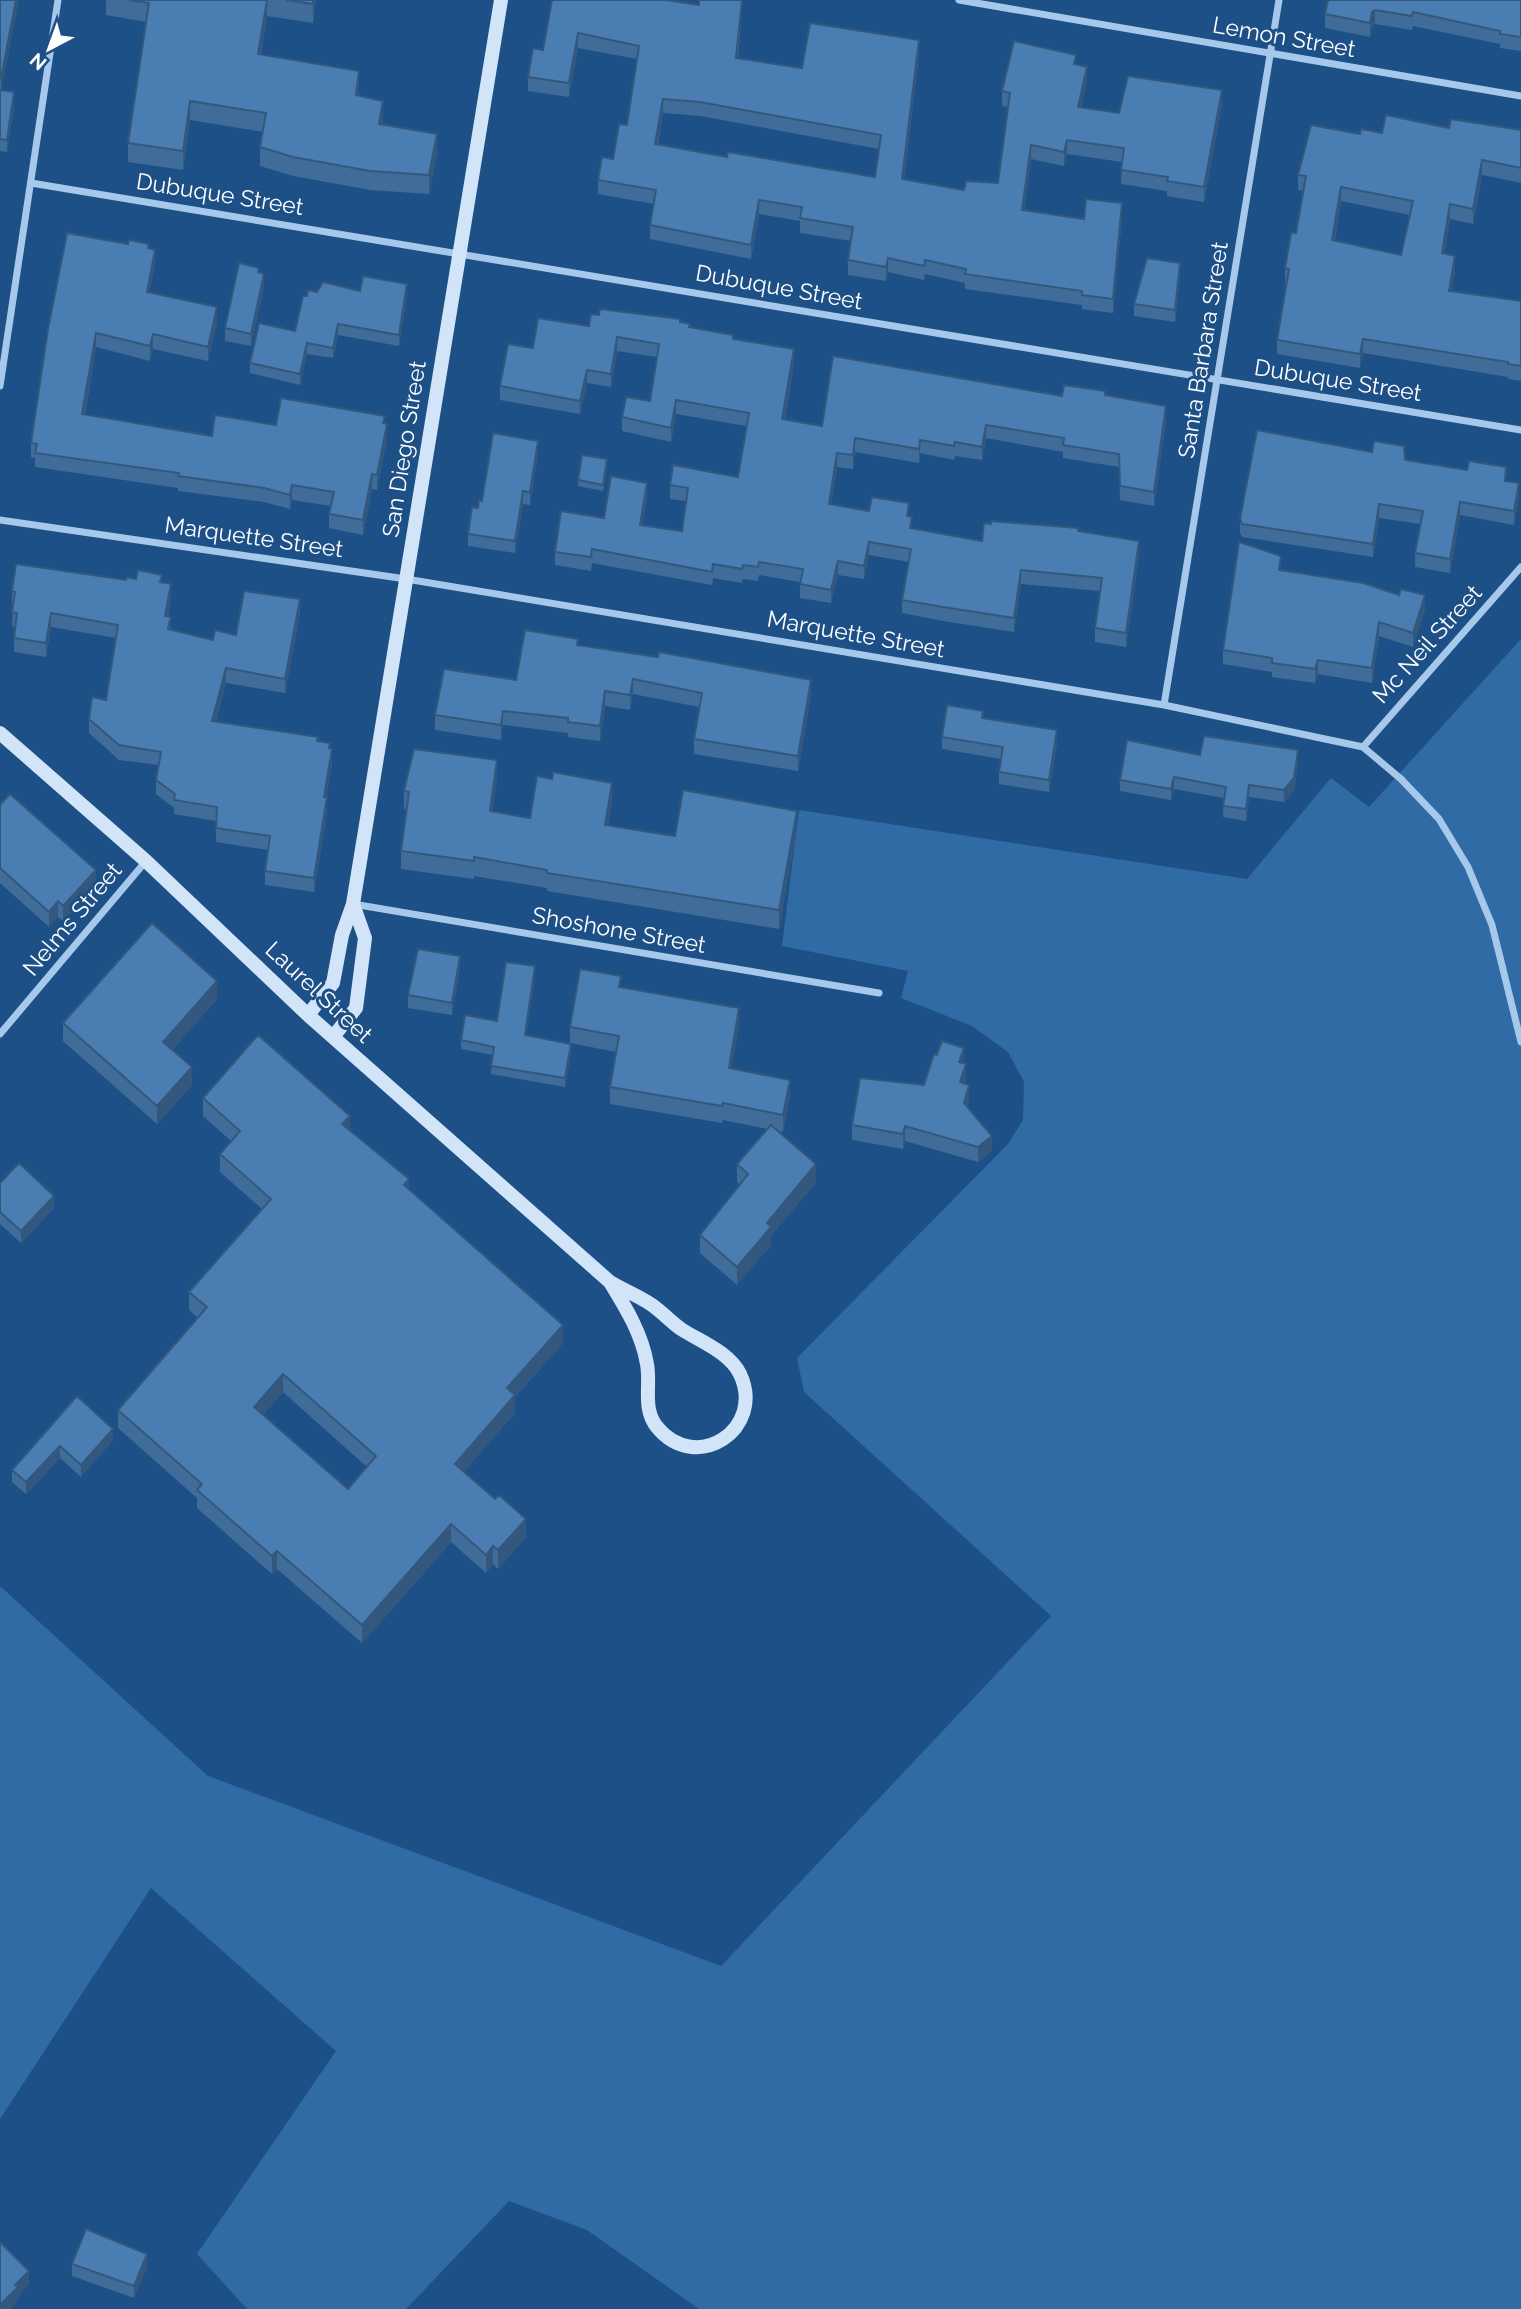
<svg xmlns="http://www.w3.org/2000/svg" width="1521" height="2309" viewBox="0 0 1521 2309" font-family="Raleway,sans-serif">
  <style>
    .green { fill: #316ba5 }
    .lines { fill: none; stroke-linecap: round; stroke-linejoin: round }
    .street { stroke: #a6c8eb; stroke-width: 7 }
    .secondary { stroke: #d2e4f8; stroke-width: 14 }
    .wall { fill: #406c99; fill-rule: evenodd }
    .shaded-wall { fill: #34587d }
    .building { fill: #4a7db2; stroke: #34587d; stroke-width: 2; fill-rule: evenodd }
    .labels { text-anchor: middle; stroke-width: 6; stroke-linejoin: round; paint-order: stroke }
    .street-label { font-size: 23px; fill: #fff; stroke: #1d5087 }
  </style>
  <rect width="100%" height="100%" fill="#1d5087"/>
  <path class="green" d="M1521,639V2309H699L587,2230L509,2201L406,2309H247L197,2254L336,2051L151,1888L0,2119V1586L208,1776L721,1966L1051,1616L804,1392L797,1358L1008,1144L1023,1120L1024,1082L1008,1052L972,1026L901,998L908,971L782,946L799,810L1247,879L1331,778L1369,807Z"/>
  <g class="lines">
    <path class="street" d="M959,0L1521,96
      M31,183L1521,430
      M0,386L58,0
      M0,520L406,579L1164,705L1363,747L1401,779L1439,819L1468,867L1492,925L1521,1042
      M1164,705L1279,0
      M1363,747L1521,567
      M353,904L879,993
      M0,1034L146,861"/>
    <path class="secondary" d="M0,733L146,861L308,1015L610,1282C623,1290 639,1296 652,1305C662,1312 671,1322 681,1329C701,1342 729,1352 740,1374C766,1429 696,1475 657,1427C642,1409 651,1385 647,1364C642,1334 626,1308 610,1282
      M308,1015L333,983L342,935L353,904L501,0
      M333,1037L356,1008L365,938L353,904"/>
  </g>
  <path class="wall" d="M0,0L2,90L14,105L7,152L0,151Z
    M106,0H316L313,23L267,16L261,55L359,90V96L383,120V124L437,153L429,194L370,190L293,176L260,166V147L263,132L190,120L183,170L128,162V143L146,22L106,15Z
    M552,0L742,11L738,58L802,68L919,54L904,179L964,190L998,183L1008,107L1002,106V91L1076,64L1087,81L1081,108L1119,113L1222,104L1204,202L1167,196V191L1121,184L1122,162L1067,154L1064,166L1031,159L1024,211L1084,219L1122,217L1113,313L1082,309V305L965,289V283L925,274L924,280L888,272L886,281L848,275V260L851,241L800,233V221L759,214L751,259L650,239V225L654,204L598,194V180L613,159L627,125L637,59L578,48L569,97L528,91V77L543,50ZM663,113L700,116L879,149L875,177L727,157L658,145Z
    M1521,0V51L1500,48V44L1413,26L1412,30L1375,24L1372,26L1370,37L1325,28V14Z
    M1449,128L1521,130V183L1482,175L1473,224L1450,219L1444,254L1455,271L1451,291L1521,301V381L1508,379V377L1363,353L1360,368L1277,354V340L1286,283H1285V268L1296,233L1304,191L1298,190V175L1360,134ZM1341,201L1410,215L1401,255L1335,240Z
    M149,249L155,264L149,292L217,322L208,361L153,349L150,361L96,347L85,415L212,436L276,425L385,423L387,438L377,490L372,489L363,535L329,528V514L331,506L292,500L290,509L264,502L178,491V488L35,467V458L31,457V443L48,329Z
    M259,272L264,286L251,346L225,341V328Z
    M1180,275L1175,322L1134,316V304Z
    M360,291L407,294L399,346L338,335L333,358L307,354L300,385L250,373V363L295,331L317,292Z
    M680,322L690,327L733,339L794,363L785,419L822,426L1062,396H1105L1166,420L1154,506L1120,500L1119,467L1063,458V452L986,438L982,460L955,456L954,460L920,453L919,463L855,452L853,469L837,467L831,504L909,517L912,528L982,541L1078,532L1139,555L1126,647L1095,642V628L1100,591L1021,584L1014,632L943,621L902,613V600L909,562L869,555L864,579L838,575L831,603L800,598V582L759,575L758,581L743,579L742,583L713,578L712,585L592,563L591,571L555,565V552L604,518L647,496L642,525L682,531L686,501L670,499V485L738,477L746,426L676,414L671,442L622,431V417L650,401L657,357L617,351L611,387L587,383L580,414L500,400V386L533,348L589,326Z
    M538,453L530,505L523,504L515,553L468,546V534L478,508L482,501Z
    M1405,460L1506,481L1519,496L1514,525L1460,515L1450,573L1415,567V553L1420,524L1379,518L1373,557L1242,537L1240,533V519Z
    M607,465L603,491L578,486V480Z
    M1281,570L1425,609L1413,647L1379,636L1372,683L1318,674L1315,683L1272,677V672L1223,664V650Z
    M126,580L162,582L171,598L168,617L171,629L213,640L236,635L300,613L285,693L226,683L216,721L318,741L330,748L332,763L326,797L327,811L314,892L265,885V871L268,850L216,842V821L174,814V808L156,794V780L159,765L119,760L89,733V719L106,700L116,638L51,627L46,657L14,652V638L15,627L12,626L13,605H12V591Z
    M578,645L811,694L798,771L694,754V739L699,707L633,694L630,710L605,706L600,741L568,737V733L503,725L501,740L435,730V715L516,680Z
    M983,718L1057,742L1049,792L999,784V772L1001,759L942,749V737Z
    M1200,755L1298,762L1294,790L1284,802L1249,797L1246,821L1223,817L1224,798L1174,789L1171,800L1120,791V780Z
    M497,779L492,811L530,818L612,801L608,825L675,836L797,829L779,929L547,891V888L474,876V879L401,869V851L407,809H404V791Z
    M0,805L96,885L63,921L58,917L49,927L0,883Z
    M460,968L452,1015L408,1008V995Z
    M535,975L526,1036L571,1052L565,1087L491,1074L493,1055L461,1049V1040L497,1021Z
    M621,988L739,1025L731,1068L790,1097L783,1132L779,1131L816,1182L771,1236V1245L737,1285L700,1253V1235L740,1185L737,1182V1164L768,1129L723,1120L722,1123L610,1104V1087L616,1052L570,1043V1027Z
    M217,999L172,1050L192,1085L157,1124L63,1041V1023Z
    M963,1063L966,1079L964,1084L969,1100L967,1107L992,1151L978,1162L905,1141L903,1149L852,1140V1125Z
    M203,1098L350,1131L563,1343L515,1397V1413L463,1472L526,1537L498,1569L493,1564L486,1573L451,1542L362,1643L277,1569L272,1574L197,1508V1498L118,1428V1410L198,1318L189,1310V1292L262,1209L220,1172V1154L231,1141L203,1116ZM283,1392L367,1467L348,1489L263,1415Z
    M0,1183L54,1208L21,1243L0,1224Z
    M77,1396L113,1440L81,1477L60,1458L26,1494L12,1482V1470Z
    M72,2264L147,2267L134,2298L72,2276Z"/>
  <path class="shaded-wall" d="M16,0H19L1,93V78Z
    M267,0V16L258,73V54Z
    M313,0H316L313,23Z
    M742,0V11L736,72V58Z
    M1375,10V24L1372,26L1370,37V23L1372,12Z
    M578,33V48L569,97V83Z
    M919,40V54L902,193V179Z
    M1087,67V81L1078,122V107Z
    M359,71V90L356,114V95Z
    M1222,90V104L1204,202V187Z
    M14,92V105L7,152V140Z
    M663,99V113L655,158V144Z
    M190,101V120L183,170V151Z
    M383,101V120L379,143V124Z
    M437,134V153L429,194V175Z
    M1067,140V154L1064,166V152Z
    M1031,145V159L1022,225V210Z
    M1482,160V175L1473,224V209Z
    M1341,187V201L1332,255V240Z
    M759,200V214L751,259V245Z
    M1122,203V217L1113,313V299Z
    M1450,204V219L1442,268V253Z
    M155,250V264L147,306V292Z
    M1455,256V271L1449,305V291Z
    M888,258V272L886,281V267Z
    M1180,263V275L1175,322V310Z
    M264,274V286L251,346V334Z
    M407,284V294L399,346V335Z
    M217,307V322L208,361V347Z
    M338,324V335L333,358V348Z
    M96,333V347L82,429V414Z
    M153,334V349L150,361V346Z
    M617,337V351L611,387V374Z
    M1363,339V353L1360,368V354Z
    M307,343V354L300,385V374Z
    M794,349V363L782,433V419Z
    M587,370V383L580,414V401Z
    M676,400V414L671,442V428Z
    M1166,406V420L1154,506V492Z
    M387,424V438L377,490V475Z
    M986,425V438L982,460V447Z
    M855,438V452L853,469V455Z
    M920,440V453L919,463V449Z
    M538,441V453L530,505V492Z
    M837,453V467L829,517V504Z
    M372,474V489L363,535V520Z
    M647,483V496L640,538V525Z
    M1519,483V496L1514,525V511Z
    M292,485V500L290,509V495Z
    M523,491V504L515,553V541Z
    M1460,502V515L1450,573V559Z
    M1379,504V518L1373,557V544Z
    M1139,541V555L1126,647V633Z
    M869,542V555L864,579V566Z
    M838,561V575L831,603V590Z
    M1021,570V584L1014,632V618Z
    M171,584V598L165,630V616Z
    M1425,595V609L1413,647V633Z
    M300,599V613L285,693V679Z
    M51,613V627L46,657V643Z
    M1379,622V636L1372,683V668Z
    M1318,660V674L1315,683V669Z
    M226,668V683L212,735V721Z
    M633,679V694L630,710V695Z
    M811,680V694L798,771V756Z
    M605,691V706L600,741V726Z
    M503,711V725L501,740V725Z
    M1057,730V742L1049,792V780Z
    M332,749V763L324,811V797Z
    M1298,750V762L1294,790L1284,802V790Z
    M497,760V779L490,829V811Z
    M1174,777V789L1171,800V789Z
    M612,783V801L605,843V825Z
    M1249,785V797L1246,821V809Z
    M327,797V811L314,892V878Z
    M797,811V829L779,929V910Z
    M96,870V885L63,921V906Z
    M58,901V917L49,927V912Z
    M460,956V968L452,1015V1003Z
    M535,966V975L525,1044V1035Z
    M217,981V999L163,1060V1042Z
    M739,1008V1025L729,1084V1068Z
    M571,1044V1052L565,1087V1078Z
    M964,1048V1063L959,1062Z
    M966,1064V1079L960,1097V1082Z
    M192,1067V1085L157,1124V1106Z
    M790,1080V1097L783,1132V1115Z
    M969,1085V1100L964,1118V1103Z
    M350,1116V1134L342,1124Z
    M905,1126V1141L903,1149V1134Z
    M992,1136V1151L978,1162V1147Z
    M816,1164V1182L771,1236V1245L737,1285V1267L767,1223Z
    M409,1179V1197L404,1185Z
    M54,1196V1208L21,1243V1231Z
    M563,1325V1343L515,1397V1413L455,1482V1464L507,1388Z
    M283,1374V1392L254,1425V1407Z
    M113,1429V1440L81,1477V1465Z
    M60,1446V1458L26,1494V1482Z
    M526,1519V1537L498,1569V1550Z
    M451,1524V1542L362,1643V1625Z
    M493,1546V1564L486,1573V1555Z
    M277,1551V1569L272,1574V1556Z
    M147,2254V2267L134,2298V2286Z
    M29,2271V2285L18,2297V2301L10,2309H0V2305L15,2285Z"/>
  <path class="building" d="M0,0H16L1,78L0,77Z
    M129,0H267L258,54L359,71L356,95L383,101L379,124L437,134L429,175L370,171L293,157L260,147L266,113L190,101L183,151L128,143L149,3Z
    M286,0H313V4Z
    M552,0H666L699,5V0H742L736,58L802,68L810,23L919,40L902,179L964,190L966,181L998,183L1010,93L1002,91L1014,41L1076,55L1074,64L1087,67L1078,107L1119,113L1128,76L1222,90L1204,187L1167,181L1168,177L1121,170L1124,148L1067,140L1064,152L1031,145L1022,210L1084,219L1086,199L1122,203L1113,299L1082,295V291L965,274L966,269L925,260L924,266L888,258L886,267L848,260L853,227L800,218L802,207L759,200L751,245L650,225L656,190L598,180L602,157L613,159L619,124L627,125L639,46L578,33L569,83L528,77L533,48L543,50ZM663,99L700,102L881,135L875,177L728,152L727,157L655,144Z
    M1328,0H1521V37L1500,34V31L1413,12L1412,16L1375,10L1372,12L1370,23L1325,14Z
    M0,90L14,92L7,140L0,139Z
    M1386,115L1449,128L1451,119L1521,130V168L1482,160L1473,209L1450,204L1442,253L1455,256L1449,291L1521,301V366L1508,364V362L1363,339L1360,354L1277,340L1289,269L1285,268L1291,233H1296L1306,176L1298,175L1311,125L1360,134L1361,129L1382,133ZM1341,187L1413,201L1401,255L1332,240Z
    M67,233L128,244L129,240L149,244L148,248L155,250L147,292L217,307L208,347L153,334L150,346L96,333L82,414L212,436L215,415L276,425L281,398L385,416L383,423L387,424L377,475L372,474L363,520L329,514L334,492L292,485L290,495L264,488L178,476L179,473L35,453L37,444L31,443L48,329Z
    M1147,258L1180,263L1175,310L1134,304Z
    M239,263L259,268L258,272L264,274L251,334L225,328Z
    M363,276L407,284L399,335L338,324L333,348L307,343L300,374L250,363L259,323L295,331L303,296H307L308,290L317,292L323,282L360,291Z
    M600,309L680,319V322L690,324L689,327L733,335V339L794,349L782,419L822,426L833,356L1062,396L1064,385L1105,391V395L1166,406L1154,492L1120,486L1119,454L1063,445L1064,438L986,425L982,447L955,442L954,446L920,440L919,449L855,438L853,455L837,453L829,504L869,511L872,497L909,503L907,516L912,517L910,528L982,541L984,523L991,524V521L1078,528V531L1139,541L1126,633L1095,628L1102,578L1021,570L1014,618L943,607L902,600L911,549L869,542L864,566L838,561L831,590L800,584L803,569L759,562L758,567L743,565L742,569L713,564L712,572L592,549L591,557L555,552L561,511L604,518L611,476L647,483L640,525L682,531L688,488L670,485L673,465L738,477L749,413L676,400L671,428L622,417L626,397L650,401L659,344L617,337L611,374L587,370L580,401L500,386L508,344L533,348L538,318L589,326L591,314L599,315Z
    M1257,430L1372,452L1374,441L1404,446L1405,460L1461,469L1467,470L1469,461L1506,467L1505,481L1519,483L1514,511L1460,502L1450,559L1415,553L1423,511L1379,504L1373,544L1242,524L1240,519Z
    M493,433L538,441L530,492L523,491L515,541L468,534L472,507L478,508L479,500L482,501Z
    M582,455L607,459L603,485L578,480Z
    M1239,542L1281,556L1279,570L1363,583L1399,595L1401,589L1425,595L1413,633L1379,622L1372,668L1318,660L1315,669L1272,663V658L1223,650Z
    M16,564L126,580L127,577L136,579L138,570L162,575L160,582L171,584L165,616L171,617L168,629L213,640L215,630L236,635L244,591L300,599L285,679L226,668L212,721L318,737L317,741L330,743L329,748L332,749L324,797H327L314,878L265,871L270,836L216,828L217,807L174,800L175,794L156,780L161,752L119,745L89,719L92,697L106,700L118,625L51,613L46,643L14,638L17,613L12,612L15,592L12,591Z
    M525,630L578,639L577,645L658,657L659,652L811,680L798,756L694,739L702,693L633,679L630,695L605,691L600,726L568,722V718L503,711L501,725L435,715L444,669L516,680Z
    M947,705L983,711L982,718L1057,730L1049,780L999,772L1003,747L942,737Z
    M1204,736L1298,750L1294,778L1284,790L1249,785L1246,809L1223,806L1226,787L1174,777L1171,789L1120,780L1127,740L1200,755Z
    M414,749L497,760L490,811L530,818L537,776L552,779L553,772L612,783L605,825L675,836L683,790L797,811L779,910L547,873V870L474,857V861L401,851L409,792L404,791Z
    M10,794L96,870L63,906L58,901L49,912L0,868V805Z
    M152,923L217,981L163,1042L192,1067L157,1106L63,1023Z
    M418,949L460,956L452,1003L408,995Z
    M506,962L535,966L525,1035L571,1044L565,1078L491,1066L494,1047L461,1040L465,1015L497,1021Z
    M580,969L621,976L619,987L739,1008L729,1068L790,1080L783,1115L723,1103L722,1106L610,1087L619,1036L570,1027Z
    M258,1035L350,1116L342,1124L409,1179L404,1185L563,1325L507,1388L515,1395L455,1464L495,1499L499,1495L526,1519L498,1550L493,1546L486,1555L451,1524L362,1625L277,1551L272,1556L197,1490L202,1484L118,1410L207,1307L189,1292L271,1199L220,1154L240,1131L203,1098ZM283,1374L376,1456L348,1489L254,1407Z
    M942,1041L964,1048L959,1062L966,1064L960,1082L969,1085L964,1103L992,1136L978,1147L905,1126L903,1134L852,1125L860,1078L924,1085L934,1054L937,1055Z
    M771,1125L816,1164L767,1223L771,1227L737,1267L700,1235L748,1174L737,1164Z
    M19,1163L54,1196L21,1231L0,1212V1183Z
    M77,1396L113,1429L81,1465L60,1446L26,1482L12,1470Z
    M86,2229L147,2254L134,2286L72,2264Z
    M0,2242L29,2271L15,2285L18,2287L0,2305Z"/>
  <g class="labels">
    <g class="street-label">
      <text transform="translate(1284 37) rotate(10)" y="8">Lemon Street</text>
      <text transform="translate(220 194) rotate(9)" y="8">Dubuque Street</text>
      <text transform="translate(779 287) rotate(10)" y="8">Dubuque Street</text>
      <text transform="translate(1203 350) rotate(-81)" y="8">Santa Barbara Street</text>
      <text transform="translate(1338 380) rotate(9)" y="8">Dubuque Street</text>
      <text transform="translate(404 449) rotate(-81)" y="8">San Diego Street</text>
      <text transform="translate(254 537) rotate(8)" y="8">Marquette Street</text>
      <text transform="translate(856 634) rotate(10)" y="8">Marquette Street</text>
      <text transform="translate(1427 644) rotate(-48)" y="8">Mc Neil Street</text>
      <text transform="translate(72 919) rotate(-50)" y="8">Nelms Street</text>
      <text transform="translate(619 930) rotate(10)" y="8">Shoshone Street</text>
      <text transform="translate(319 992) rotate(43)" y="8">Laurel Street</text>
    </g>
  </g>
  <g transform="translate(49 49) rotate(221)" stroke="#1d5087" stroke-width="5" paint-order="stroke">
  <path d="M0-5L12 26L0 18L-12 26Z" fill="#ffffff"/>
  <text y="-10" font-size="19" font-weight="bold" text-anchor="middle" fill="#ffffff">N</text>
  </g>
</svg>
